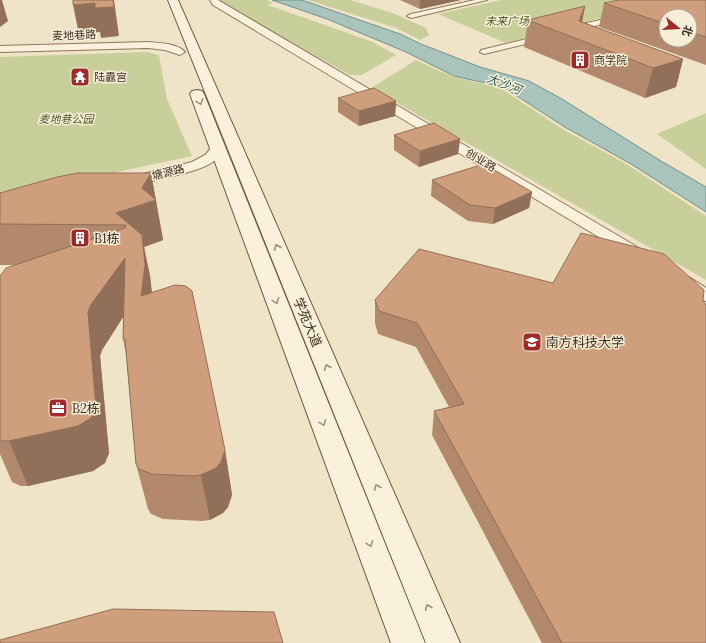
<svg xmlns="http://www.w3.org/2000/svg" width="706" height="643" viewBox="0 0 706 643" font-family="Lora,'Noto Sans SC',serif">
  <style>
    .green { fill: #c9cf9b }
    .water { fill: #a9c4bc; stroke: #6f938a }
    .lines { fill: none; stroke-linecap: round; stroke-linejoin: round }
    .pedestrian-casing { stroke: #8d765c; stroke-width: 2 }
    .minor-casing { stroke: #8d765c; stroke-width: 2 }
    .secondary-casing { stroke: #6f573f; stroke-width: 2 }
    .pedestrian { fill: #faf1dc; fill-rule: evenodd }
    .minor { fill: #faf1dc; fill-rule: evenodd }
    .secondary { fill: #faf1dc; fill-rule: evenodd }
    .wall { fill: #b2896c; fill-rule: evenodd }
    .shaded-wall { fill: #916f58 }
    .building { fill: #cf9f7d; stroke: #916f58 }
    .oneway { stroke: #9c907e }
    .labels { text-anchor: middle; stroke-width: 3; stroke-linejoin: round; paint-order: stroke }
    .far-park-label { font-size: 11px; font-style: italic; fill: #4d5a26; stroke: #f7eed8 }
    .far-street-label { font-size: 11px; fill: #3d2e20; stroke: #f7eed8 }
    .far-poi-label { font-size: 11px; fill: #3d2e20; stroke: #f7eed8; text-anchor: start }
    .far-water-label { font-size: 12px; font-style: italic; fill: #2f5d5a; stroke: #f7eed8 }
    .poi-label { font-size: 13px; fill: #3d2e20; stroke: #f7eed8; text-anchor: start }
    .street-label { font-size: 13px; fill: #3d2e20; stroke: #f7eed8 }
  </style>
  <rect width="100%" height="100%" fill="#f0e4c8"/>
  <path class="green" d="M218,0H267L273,3L268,5L373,42L396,55L362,75H350L220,3Z
    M308,0H350L393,13L426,28L429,35L420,40L396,28Z
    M501,0H669L506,43L438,14Z
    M146,52L159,55L167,99L192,156L0,197V57Z
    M416,60L451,76L502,89L559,127L628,165L706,216V280L371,88Z
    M706,113V169L657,134Z"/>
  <path class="water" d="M272,0H302L400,34L421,44L480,67L529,81L562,99L661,161L706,187V212L631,164L563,126L503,87L454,76L406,52L327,19Z"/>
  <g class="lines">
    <g class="pedestrian-casing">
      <path id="pedestrian" d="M475,0H487L411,18L407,16L411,14Z
        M618,16H621V20L572,31L568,29L569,27Z
        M543,35L547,37L546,39L484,54L480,52L481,50Z"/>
    </g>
    <g class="minor-casing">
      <path id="minor" d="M210,0H218L644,251L646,254L644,257L638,259L632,257L213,5Z
        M148,42C159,43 177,43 185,52L180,55L165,50L148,48L0,52V46Z
        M218,145L223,146L224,149C222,153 218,158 214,161C200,173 148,181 128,186L123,185L121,182L123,179L192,162L205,155L213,146Z
        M683,276L689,277L706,288V301L700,300L677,285L675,281L677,277Z"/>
    </g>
    <g class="secondary-casing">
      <path id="secondary" d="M168,0H178L460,643H426Z
        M197,90L202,91L204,94L425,643H391L190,94L192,91Z"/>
    </g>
    <use href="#pedestrian" class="pedestrian"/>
    <use href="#minor" class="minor"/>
    <use href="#secondary" class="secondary"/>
  </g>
  <path class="wall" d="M400,0H461L420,9Z
    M706,0V65L599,27L604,3ZM666,16H690V40H666Z
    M585,6L582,22L683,59L676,87L645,98L524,47L528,20Z
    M338,98L396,101L395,116L359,126L338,112Z
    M394,135L460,139L458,154L419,167L394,150Z
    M151,173L163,240L144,247L150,276L152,292L225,450L232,495L228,507L223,513L210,520L202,521L163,519L151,514L148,509L136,464L126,354L123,339V317L102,350L100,356L109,453L105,463L93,471L28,486H21L12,482L0,454V276L15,265H0V193Z
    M432,180L532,192L529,208L493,224L468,221L431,196Z
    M553,283L703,301L706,643H542L432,435L434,411L449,407L416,347L378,334L375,323V300Z"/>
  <path class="shaded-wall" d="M0,0H2L8,21L0,27Z
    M113,0H114L119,36L101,38L100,32L79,34L73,5L95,3Z
    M420,0H461L420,9Z
    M585,6L580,32L579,21Z
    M683,59L676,87L645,98L653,68Z
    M396,101L395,116L359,126V111Z
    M460,139L458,154L419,167L420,151Z
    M151,173L163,240L144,247L150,276L153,307L150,338L126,225L116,213L142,188Z
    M532,192L529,208L493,224L495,208Z
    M125,258L134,300L102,350L100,356L109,453L105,463L93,471L28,486L9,441L88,313L90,306Z
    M225,450L232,495L228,507L223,513L210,520L201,475Z"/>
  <path class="building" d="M73,0H113L114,7L95,8V3L73,5Z
    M619,0H706V37L690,32V16H666V24L604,3Z
    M585,6L579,21L683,59L653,68L528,20Z
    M374,88L396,101L359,111L338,98Z
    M434,123L460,139L420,151L394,135Z
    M484,164L532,192L495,208L470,205L432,180Z
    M78,173H151L142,188L156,200L116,213L142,235L145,265L141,296L175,285L186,286L192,291L225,450L221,462L216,468L201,475L193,476L152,474L139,469L136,464L125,339H123L125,258L90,306L88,313L96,408L91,418L78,426L9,441H2L0,440V276L6,268L125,228L126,225L0,224V193L57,177Z
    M581,233L664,254L704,290L703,301L706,305V643H562L434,411L464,404L417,323L379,311L375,300L419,249L553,283Z
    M113,609L274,612L283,643H0V640Z"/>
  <defs><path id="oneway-chevron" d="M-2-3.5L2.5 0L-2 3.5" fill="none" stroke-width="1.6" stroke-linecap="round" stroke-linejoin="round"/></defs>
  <g class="oneway">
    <use href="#oneway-chevron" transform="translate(200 102) rotate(69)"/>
    <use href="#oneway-chevron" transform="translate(277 247) rotate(-113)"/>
    <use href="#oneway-chevron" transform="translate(276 301) rotate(69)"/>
    <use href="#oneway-chevron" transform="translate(327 367) rotate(-113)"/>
    <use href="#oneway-chevron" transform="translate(323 423) rotate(69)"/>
    <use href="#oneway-chevron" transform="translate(377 487) rotate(-113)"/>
    <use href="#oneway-chevron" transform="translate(370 544) rotate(69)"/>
    <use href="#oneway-chevron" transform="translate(428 607) rotate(-113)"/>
  </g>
  <defs>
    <g id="building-square" transform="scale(1)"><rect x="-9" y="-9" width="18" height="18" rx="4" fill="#9e2a2b" stroke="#f7eed8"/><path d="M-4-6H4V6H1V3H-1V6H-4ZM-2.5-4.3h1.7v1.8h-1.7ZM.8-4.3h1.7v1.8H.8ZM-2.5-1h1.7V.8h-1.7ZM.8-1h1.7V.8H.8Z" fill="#fff"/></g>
    <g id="temple-square" transform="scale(1)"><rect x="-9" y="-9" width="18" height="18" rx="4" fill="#9e2a2b" stroke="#f7eed8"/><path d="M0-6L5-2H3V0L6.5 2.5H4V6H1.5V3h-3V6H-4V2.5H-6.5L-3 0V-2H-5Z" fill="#fff"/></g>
    <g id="university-square" transform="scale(1)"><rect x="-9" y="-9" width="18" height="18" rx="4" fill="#9e2a2b" stroke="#f7eed8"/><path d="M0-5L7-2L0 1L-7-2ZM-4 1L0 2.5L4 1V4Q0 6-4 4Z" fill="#fff"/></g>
    <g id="office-square" transform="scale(1)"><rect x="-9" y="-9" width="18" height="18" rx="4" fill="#9e2a2b" stroke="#f7eed8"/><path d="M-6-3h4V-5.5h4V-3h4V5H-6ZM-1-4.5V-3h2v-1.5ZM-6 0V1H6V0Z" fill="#fff"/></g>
  </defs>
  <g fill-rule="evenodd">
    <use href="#building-square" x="580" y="60"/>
    <use href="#temple-square" x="80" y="77"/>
    <use href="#building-square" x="80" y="238"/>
    <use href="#university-square" x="532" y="342"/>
    <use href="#office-square" x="58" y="408"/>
  </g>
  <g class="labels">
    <g class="far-park-label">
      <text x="507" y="25">未来广场</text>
      <text x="66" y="123">麦地巷公园</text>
    </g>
    <g class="far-street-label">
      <text transform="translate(74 35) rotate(-2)" y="4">麦地巷路</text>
      <text transform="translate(481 160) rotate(31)" y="4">创业路</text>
      <text transform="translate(168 172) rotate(-14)" y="4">塘源路</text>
    </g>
    <g class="far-poi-label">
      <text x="594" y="64">商学院</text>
      <text x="94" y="81">陆纛宫</text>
    </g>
    <g class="far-water-label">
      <text transform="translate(504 84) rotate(21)" y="4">大沙河</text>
    </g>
    <g class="poi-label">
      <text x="94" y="243">B1栋</text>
      <text x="546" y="347">南方科技大学</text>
      <text x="72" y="413">B2栋</text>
    </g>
    <g class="street-label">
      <text transform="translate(308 322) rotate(67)" y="5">学苑大道</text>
    </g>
  </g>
  <g transform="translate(678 28) rotate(108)"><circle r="19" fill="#f7eed8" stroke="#ada18e"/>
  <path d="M0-3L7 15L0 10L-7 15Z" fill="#9e2a2b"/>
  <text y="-6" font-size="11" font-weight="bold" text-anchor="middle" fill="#3d2e20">北</text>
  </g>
</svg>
